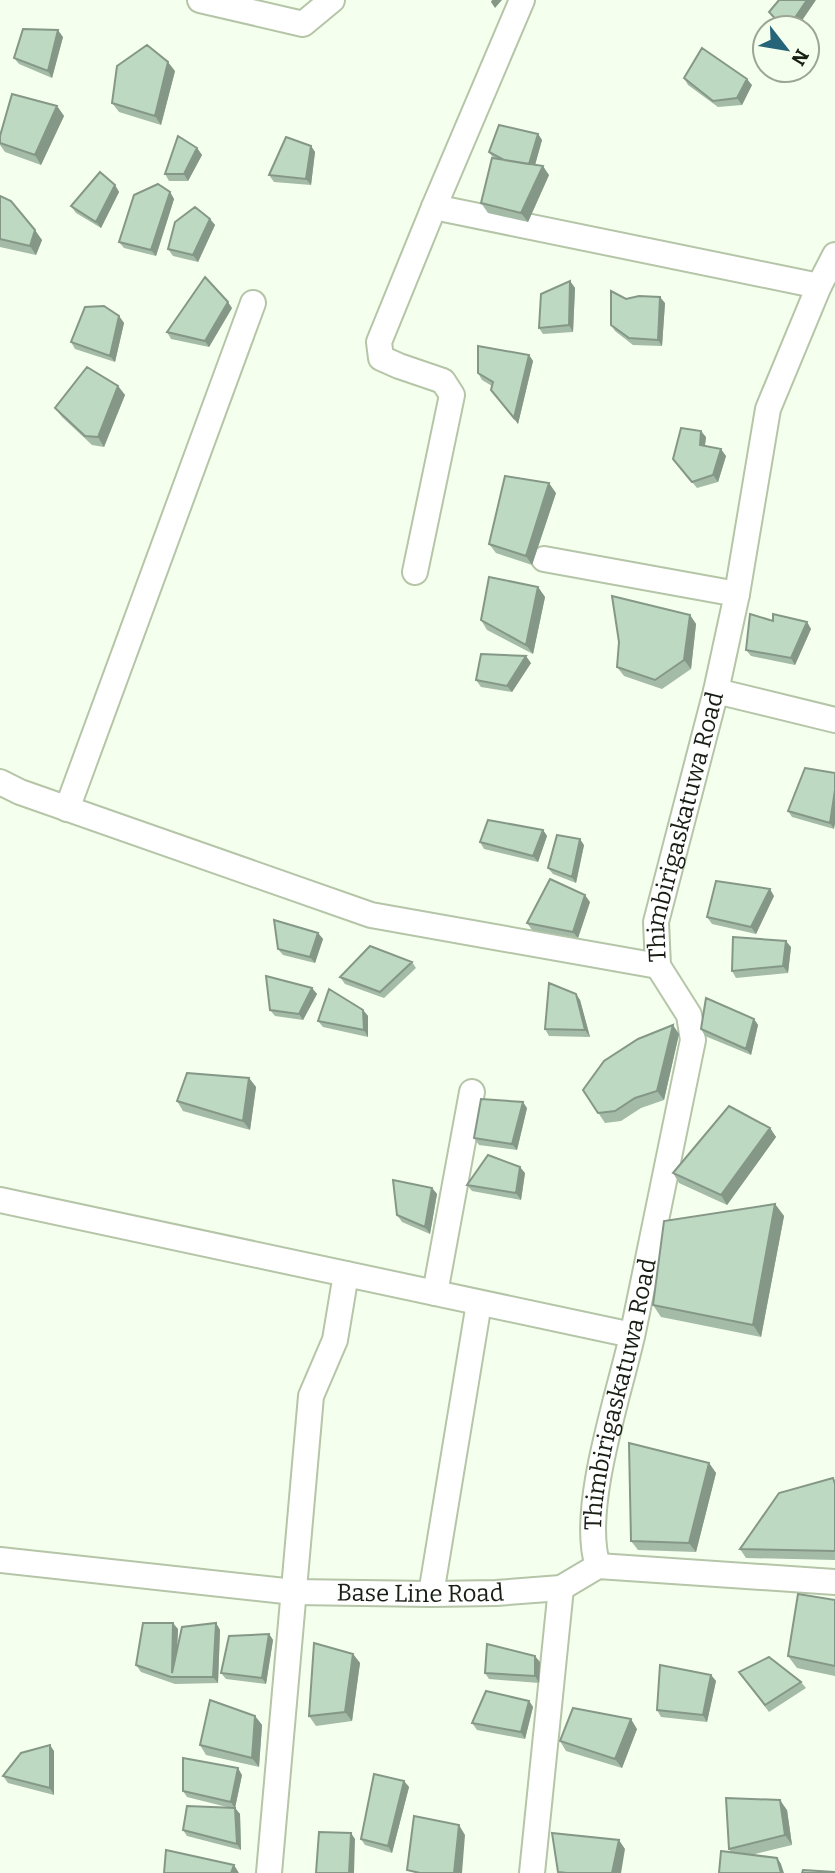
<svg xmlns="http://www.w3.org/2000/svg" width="835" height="1873" viewBox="0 0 835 1873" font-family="Bitter,serif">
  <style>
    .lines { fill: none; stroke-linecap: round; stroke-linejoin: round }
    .minor-casing { stroke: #b5c5a8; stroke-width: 28 }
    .minor { stroke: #fff; stroke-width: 24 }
    .wall { fill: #a3bba7 }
    .shaded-wall { fill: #859888 }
    .building { fill: #bed9c2; stroke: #859888; stroke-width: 2 }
    .labels { text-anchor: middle; stroke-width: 6; stroke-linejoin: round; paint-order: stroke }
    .street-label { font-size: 24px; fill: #181e14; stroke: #f5ffed }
  </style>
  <rect width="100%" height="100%" fill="#f5ffed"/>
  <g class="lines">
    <g class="minor-casing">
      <g id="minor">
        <path d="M200,0L303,24L332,0"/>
        <path d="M522,0L434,207L819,286"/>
        <path d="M544,559L737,594"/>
        <path d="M415,572L452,395L443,381L399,366L381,358L379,342L434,207"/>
        <path d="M716,691L835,720"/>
        <path d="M0,782L20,792L371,915L658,966"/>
        <path d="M67,809L253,303"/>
        <path d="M0,1200L632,1335"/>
        <path d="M435,1293L472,1092"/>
        <path id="s1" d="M0,1560L294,1592L431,1594L496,1593L561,1588L598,1566L835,1582"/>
        <path id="s2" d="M598,1566C579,1510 620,1392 633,1332C653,1235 673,1137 693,1040L689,1015L658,966L656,922L716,691L737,594L768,409L819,286L835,255"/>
        <path d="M431,1594L479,1303"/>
        <path d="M269,1873L311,1396L335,1340L346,1274"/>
        <path d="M532,1873L561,1588"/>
      </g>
    </g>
    <use href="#minor" class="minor"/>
  </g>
  <path class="wall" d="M63,37L52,78L19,64L14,58Z
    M175,71L161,125L119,112L112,103Z
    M684,78L752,85L742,105L718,107L688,85Z
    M57,106L64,116L41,165L5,152L0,145V136Z
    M538,134L542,140L535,165L549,175L528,222L488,213L481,203L494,159L489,152Z
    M311,146L315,152L311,185L274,182L269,175Z
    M197,148L202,155L188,181H169L165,174Z
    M115,185L119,192L101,228L76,213L71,206Z
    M170,192L174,199L156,256L124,248L119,242Z
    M0,196L42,240L36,255L0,247Z
    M210,219L215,225L198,262L173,256L168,249Z
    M570,281L575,288L573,332L543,334L539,328Z
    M626,299L665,303L662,346L633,345L615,331L611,325Z
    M232,308L209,347L171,339L167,332Z
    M119,316L124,323L115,362L75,349L71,342Z
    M529,355L533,361L518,424L491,390L492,386L482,380L478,373Z
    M118,386L125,395L104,447L92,445L62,417L55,408Z
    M706,437L705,446L726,456L718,482L697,488L673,459Z
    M556,493L532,565L496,553L489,544Z
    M538,587L545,597L533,654L487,630L481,620Z
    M690,615L696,624L691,669L662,689L624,676L617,667Z
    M773,621L807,622L811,629L795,665L751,656L746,650Z
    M531,663L512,692L481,687L476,680Z
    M805,768L834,829L792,817L788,811Z
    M543,830L547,836L538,862L484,849L480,842Z
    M584,845L576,883L553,874L548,868Z
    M774,896L756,934L712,924L707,917Z
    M590,902L578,938L532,930L527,923Z
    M318,933L323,939L315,963L283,955L278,949Z
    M791,947L788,973L736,978L732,971Z
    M412,962L416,968L384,998L345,984L340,977Z
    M312,988L317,994L303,1020L275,1016L270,1010Z
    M576,994L580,1000L590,1037L549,1036L545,1029Z
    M363,1010L368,1016V1037L323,1027L318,1021Z
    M754,1019L758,1025L751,1055L705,1036L701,1029Z
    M679,1034L664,1100L641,1108L621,1121L605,1123L583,1090Z
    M249,1078L256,1087L250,1130L183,1111L177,1101Z
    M527,1108L517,1150L479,1145L474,1138Z
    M770,1128L776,1137L727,1205L679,1183L673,1173Z
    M525,1173L521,1200L472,1191L467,1185Z
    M432,1188L437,1194L430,1234L402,1222L397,1215Z
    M775,1204L784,1216L761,1337L661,1317L653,1305Z
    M709,1463L716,1473L696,1552L638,1550L631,1541Z
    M835,1481V1560L746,1558L740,1549Z
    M835,1600V1676L797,1668L788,1656Z
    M216,1623L220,1630L218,1683L175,1684L141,1672L136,1665L178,1629L177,1648Z
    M269,1634L273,1640L266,1684L226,1679L221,1673Z
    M353,1654L360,1663L352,1721L316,1726L309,1716Z
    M540,1662L539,1683L489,1679L485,1673Z
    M739,1672L801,1682L806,1688L769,1712Z
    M711,1675L716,1681L707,1722L661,1717L657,1710Z
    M529,1701L533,1707L525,1739L477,1730L472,1723Z
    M255,1716L262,1725L259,1767L206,1755L200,1745Z
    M637,1729L622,1768L566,1751L560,1741Z
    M54,1751V1795L8,1783L3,1776Z
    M242,1775L235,1808L240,1814L241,1850L187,1836L183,1830L231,1808L187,1797L183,1791Z
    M404,1781L409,1787L392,1853L365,1845L361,1839Z
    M787,1810L792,1845L751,1855L777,1858L781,1864L731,1852L729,1849Z"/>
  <path class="shaded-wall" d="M492,0H502L495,8L491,2Z
    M807,0H816L797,28H788Z
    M58,30L63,37L52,78L48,71Z
    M168,62L175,71L161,125L155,116Z
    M747,79L752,85L742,105L737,98Z
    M57,106L64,116L41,165L35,155Z
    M538,134L542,140L533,172L529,165Z
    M311,146L315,152L311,185L306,179Z
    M197,148L202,155L188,181L184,174Z
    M543,166L549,175L528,222L521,213Z
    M115,185L119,192L101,228L96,222Z
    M170,192L174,199L156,256L151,250Z
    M210,219L215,225L198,262L193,255Z
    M35,230L42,240L36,255L30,246Z
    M570,281L575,288L573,332L569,325Z
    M660,297L665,303L662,346L658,340Z
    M228,302L232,308L209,347L205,341Z
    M119,316L124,323L115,362L110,356Z
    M529,355L533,361L518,424L514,418Z
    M118,386L125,395L104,447L98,437Z
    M701,431L706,437L704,452L700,445Z
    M721,449L726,456L718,482L713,475Z
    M549,483L556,493L532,565L526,556Z
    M538,587L545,597L533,654L526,645Z
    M690,615L696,624L691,669L684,660Z
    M807,622L811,629L795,665L791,658Z
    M526,656L531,663L512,692L507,686Z
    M835,790V824L834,829L830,823Z
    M543,830L547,836L538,862L533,856Z
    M580,839L584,845L576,883L572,877Z
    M770,889L774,896L756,934L751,927Z
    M585,895L590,902L578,938L573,932Z
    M318,933L323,939L315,963L310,957Z
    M786,941L791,947L788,973L783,966Z
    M312,988L317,994L303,1020L299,1014Z
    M576,994L580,1000L590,1037L585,1030Z
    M363,1010L368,1016V1037L364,1030Z
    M754,1019L758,1025L751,1055L746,1049Z
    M673,1025L679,1034L664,1100L657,1091Z
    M249,1078L256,1087L250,1130L243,1121Z
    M523,1102L527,1108L517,1150L512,1144Z
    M770,1128L776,1137L727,1205L721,1195Z
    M520,1167L525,1173L521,1200L516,1193Z
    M432,1188L437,1194L430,1234L425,1227Z
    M775,1204L784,1216L761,1337L753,1325Z
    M709,1463L716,1473L696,1552L689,1543Z
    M173,1623L178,1629L176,1677L172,1673Z
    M216,1623L220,1630L218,1683L213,1677Z
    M269,1634L273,1640L266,1684L262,1678Z
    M353,1654L360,1663L352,1721L345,1712Z
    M535,1656L540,1662L539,1683L535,1676Z
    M711,1675L716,1681L707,1722L703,1715Z
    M529,1701L533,1707L525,1739L521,1732Z
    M255,1716L262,1725L259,1767L252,1758Z
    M631,1719L637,1729L622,1768L615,1759Z
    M50,1745L54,1751V1795L50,1788Z
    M238,1768L242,1775L235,1808L240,1814L241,1850L237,1844L235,1809L231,1802Z
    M404,1781L409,1787L392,1853L388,1846Z
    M780,1800L787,1810L792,1845L785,1835Z
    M459,1825L465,1835L462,1873H454Z
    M351,1833L355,1839L354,1873H349Z
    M619,1840L625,1849L621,1873H612Z
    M777,1858L781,1864L784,1873H781Z
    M234,1865L239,1873H231Z"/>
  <path class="building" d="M779,0H807L788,28H784L769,12Z
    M23,29L58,30L48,71L14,58Z
    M147,45L168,62L155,116L112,103L117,66Z
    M702,48L747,79L737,98L713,101L684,78Z
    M12,94L57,106L35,155L0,143V136Z
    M499,125L538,134L529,164L504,160L489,152Z
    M178,136L197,148L184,174H165Z
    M286,137L311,146L306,179L269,175Z
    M492,158L543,166L521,213L481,203Z
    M100,172L115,185L96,222L71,206Z
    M158,184L170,192L151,250L119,242L134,195Z
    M0,196L11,201L35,230L30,246L0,239Z
    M195,207L210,219L193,255L168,249L175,222Z
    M205,277L228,302L205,341L167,332Z
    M570,281L569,325L539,328L541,294Z
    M611,291L626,299L639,296L660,297L658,340L629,338L611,325Z
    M104,306L119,316L110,356L71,342L85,307Z
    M478,346L529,355L514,418L491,390L493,382L478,373Z
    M87,367L118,386L98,437L85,436L55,408Z
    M681,428L701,431L700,445L721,449L713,475L692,482L673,459Z
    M505,476L549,483L526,556L489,544Z
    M489,577L538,587L526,645L481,620Z
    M612,596L690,615L684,660L655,680L617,667L619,642Z
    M750,614L773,621V614L807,622L791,658L746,650Z
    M481,654L526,656L507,686L476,680Z
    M805,768L835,773V790L830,823L788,811Z
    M488,820L543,830L533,856L480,842Z
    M557,835L580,839L572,877L548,868Z
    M550,879L585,895L573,932L527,923Z
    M716,881L770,889L751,927L707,917Z
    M274,920L318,933L310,957L278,949Z
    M733,937L786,941L783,966L732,971Z
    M370,946L412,962L380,992L340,977Z
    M266,976L312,988L299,1014L270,1010Z
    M549,983L576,994L585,1030L545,1029Z
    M329,989L363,1010L364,1030L318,1021Z
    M706,998L754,1019L746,1049L701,1029Z
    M673,1025L657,1091L635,1098L615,1111L598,1113L583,1090L604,1061L638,1039Z
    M187,1073L249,1078L243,1121L177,1101Z
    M481,1099L523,1102L512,1144L474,1138Z
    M729,1106L770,1128L721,1195L673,1173Z
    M488,1155L520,1167L516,1193L467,1185Z
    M393,1180L432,1188L425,1227L397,1215Z
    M775,1204L753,1325L653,1305L664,1221Z
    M629,1443L709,1463L689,1543L631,1541Z
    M833,1478L835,1484V1551L740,1549L779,1493Z
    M798,1594L835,1600V1666L788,1656Z
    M143,1623H173L172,1673L182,1627L216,1623L213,1677H171L136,1665Z
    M269,1634L262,1678L221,1673L229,1636Z
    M314,1643L353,1654L345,1712L309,1716Z
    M487,1644L535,1656V1676L485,1673Z
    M769,1657L801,1682L765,1705L739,1672Z
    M660,1665L711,1675L703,1715L657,1710Z
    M486,1691L529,1701L521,1732L472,1723Z
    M210,1700L255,1716L252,1758L200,1745Z
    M573,1708L631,1719L615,1759L560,1741Z
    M50,1745V1788L3,1776L21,1753Z
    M183,1758L238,1768L231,1802L183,1791Z
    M374,1774L404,1781L388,1846L361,1839Z
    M726,1798L780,1800L785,1835L729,1849Z
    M187,1806L235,1808L237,1844L183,1830Z
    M414,1816L459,1825L454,1873H420L407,1870Z
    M319,1832L351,1833L349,1873H316Z
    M552,1833L619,1840L612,1873H567L558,1872Z
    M166,1850L234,1865L231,1873H164Z
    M721,1851L777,1858L781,1873H719Z
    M803,1870L835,1872V1873H802Z"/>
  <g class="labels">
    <g class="street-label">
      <text dy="8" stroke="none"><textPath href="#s2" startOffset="763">Thimbirigaskatuwa Road</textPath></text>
      <text dy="8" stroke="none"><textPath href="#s2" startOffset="175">Thimbirigaskatuwa Road</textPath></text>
      <text dy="8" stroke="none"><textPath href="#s1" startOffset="422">Base Line Road</textPath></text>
    </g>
  </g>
  <g transform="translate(786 49) rotate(121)"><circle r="33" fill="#f5ffed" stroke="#9da596" stroke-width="2"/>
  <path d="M0-5L12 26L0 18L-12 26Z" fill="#256479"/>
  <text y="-10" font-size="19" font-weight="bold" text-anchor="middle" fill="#181e14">N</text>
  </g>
</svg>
